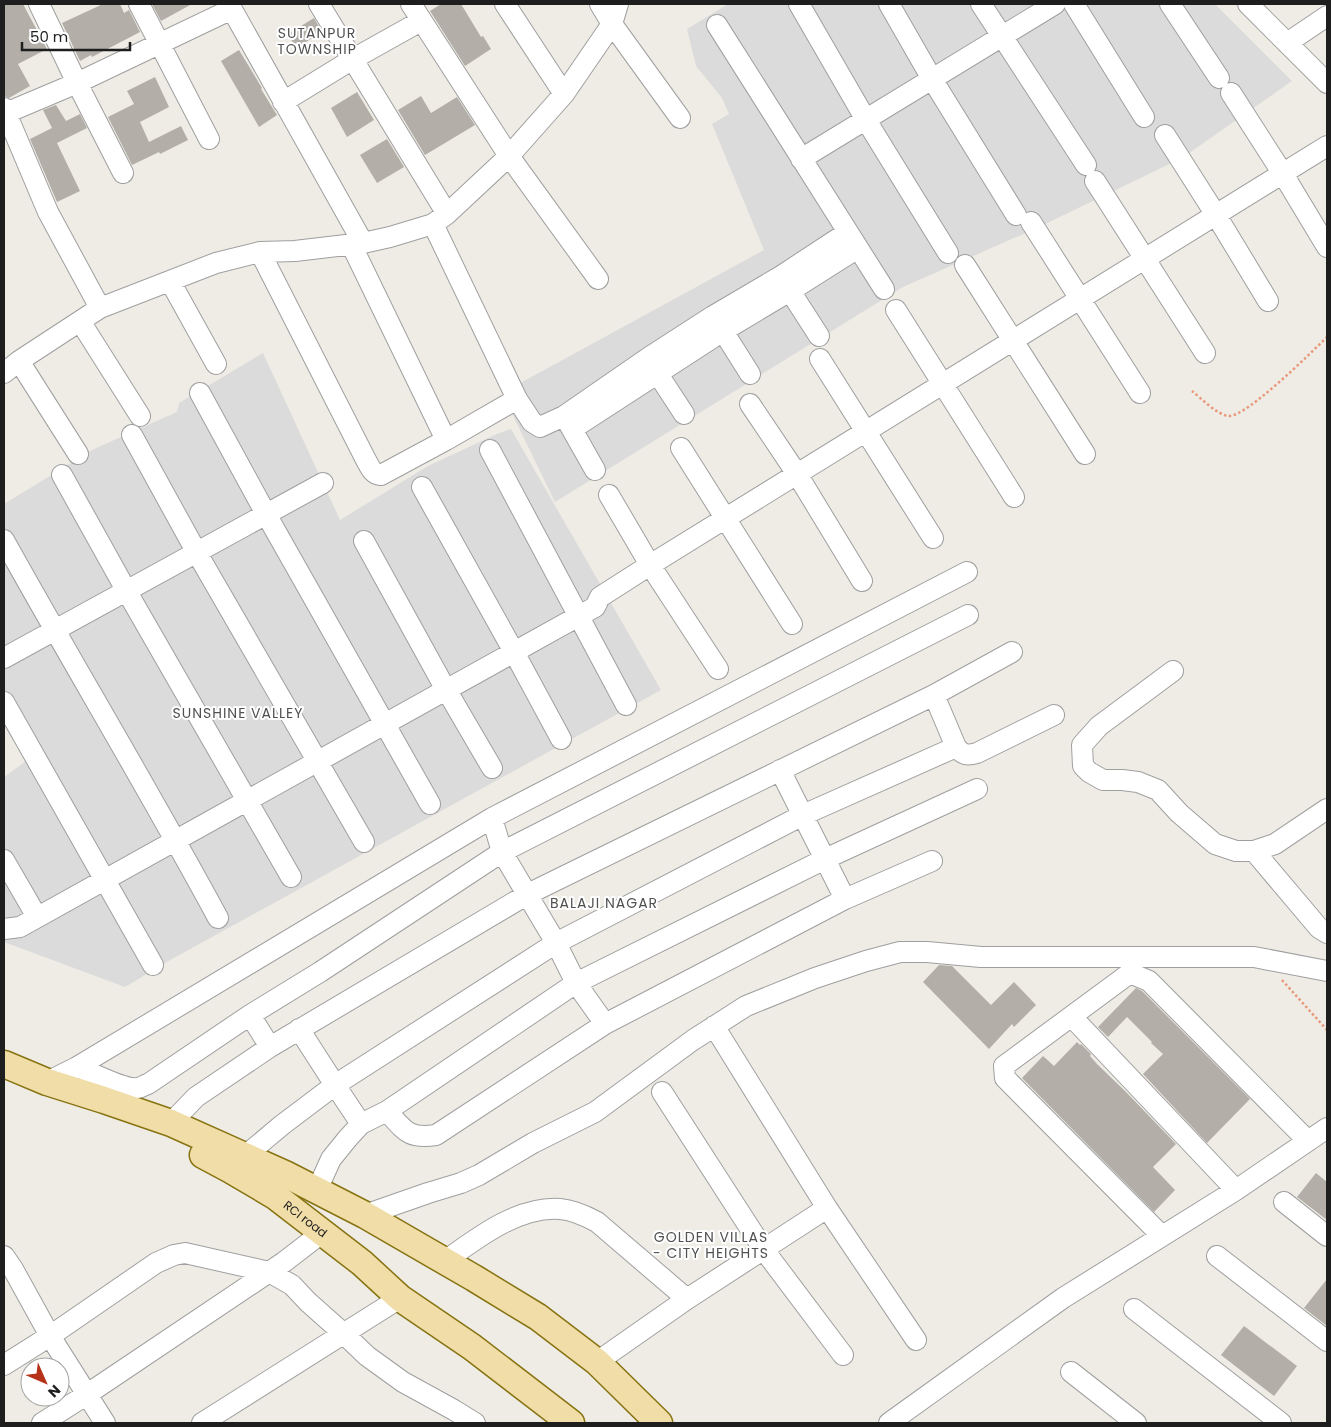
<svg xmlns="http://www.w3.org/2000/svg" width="1331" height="1427" viewBox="0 0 1331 1427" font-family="Poppins,sans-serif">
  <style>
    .residential { fill: #dcdbdb }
    .building { fill: #b3aea8 }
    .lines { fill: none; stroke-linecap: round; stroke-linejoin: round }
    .minor-casing { stroke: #9f9f9f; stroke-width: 22 }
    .major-casing { stroke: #877311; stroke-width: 29 }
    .path { stroke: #e9987b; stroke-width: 2.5; stroke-dasharray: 2.5 2.5; stroke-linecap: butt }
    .minor { stroke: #fff; stroke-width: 20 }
    .major { stroke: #f1dda7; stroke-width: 26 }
    .labels { text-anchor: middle; stroke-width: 4; stroke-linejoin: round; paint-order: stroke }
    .street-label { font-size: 12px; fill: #1e1e1e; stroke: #fff }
    .neighbourhood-label { font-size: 14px; letter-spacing: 1px; fill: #515151; stroke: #fff }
  </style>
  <rect width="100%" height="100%" fill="#eeece5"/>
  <path class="residential" d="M728,4H1215L1292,81L1182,158L1039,227L903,287L555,502L502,393L764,250L712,124L729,114L722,98L696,66L687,29Z
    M263,353L340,520L428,466L497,434L511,429L661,690L172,959L125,987L4,942V777L26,761L4,726V504L94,449L177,412L179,403Z"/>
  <path class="building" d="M4,4H23L47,49L18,64L30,86L9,98L4,96Z
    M103,4H120L124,13L129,10L140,32L92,57L91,55L80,61L62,23Z
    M152,4H192L161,21Z
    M441,4H461L481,37L483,36L491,49L465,66L430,11Z
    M314,18L322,32L296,48L288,34Z
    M239,50L262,88L261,89L277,115L259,127L221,61Z
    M155,77L169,107L140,122L149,142L181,126L188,140L160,154L159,152L132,165L108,117L134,104L127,91Z
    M357,92L374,120L347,137L331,108Z
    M421,96L431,113L457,97L475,125L425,155L398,110Z
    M56,105L66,121L80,114L87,128L57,143L80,191L57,202L30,139L52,128L43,110Z
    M387,139L404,167L377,183L360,155Z
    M939,965L952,966L991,1005L1014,982L1036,1005L1014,1027L1012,1024L989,1049L923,982Z
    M1136,988L1142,991L1250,1099L1207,1143L1143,1074L1163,1054L1151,1043L1152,1042L1127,1017L1108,1037L1098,1027Z
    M1077,1042L1080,1045L1081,1044L1091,1054L1090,1056L1097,1064L1126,1092L1176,1144L1153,1167L1175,1190L1154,1212L1022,1078L1043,1056L1054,1066Z
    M1316,1173L1327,1182V1220L1297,1197Z
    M1327,1279V1326L1304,1308Z
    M1244,1326L1297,1366L1274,1396L1221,1355Z"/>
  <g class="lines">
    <g class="minor-casing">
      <path id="minor" d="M39,4L77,83L123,173
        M139,4L209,139
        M229,4L363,243
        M319,4L447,214
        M411,4L509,156L598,279
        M505,4L564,94
        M600,4L612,24L680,118
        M799,4L866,120L948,253
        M889,4L932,79L1016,215
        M981,4L1086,165
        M1074,4L1144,117
        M1170,4L1219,78
        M1248,4L1327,83
        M717,25L884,289
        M1287,43L1327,16
        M1231,93L1283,174L1327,247
        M283,102L353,59L421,21
        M4,108L48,212L100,308
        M6,113L77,83L232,9
        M1165,135L1216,215L1268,301
        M801,159L1055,4
        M1095,181L1205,353
        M1031,222L1140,393
        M433,224L517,399L532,422L540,427L564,416L648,358L713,316L781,276L848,232
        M351,244L446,440
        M260,252L366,460C370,467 372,474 381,475L446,440L517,399
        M965,265L1085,454
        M783,280L819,336
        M170,281L216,364
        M896,310L1014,497
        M716,320L750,374
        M80,321L140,416
        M820,359L933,538
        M19,361L78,454
        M650,362L684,414
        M4,373L19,361L100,308L216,263L260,252L295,251L363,243L390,237L433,224L447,214L509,156L564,94L612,24L618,4
        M200,393L266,514L430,804
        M750,404L797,474L862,581
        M565,417L595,470
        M572,429L723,331L790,291L858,248
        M132,435L197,553L364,842
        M681,448L792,624
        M490,450L626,705
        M62,475L126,590L291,877
        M422,487L514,652L561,739
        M609,495L650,565L718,669
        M4,540C74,666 149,790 218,918
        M364,541L440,679L492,768
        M4,658L323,483
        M1173,671L1099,726L1082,745L1083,766L1089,772L1103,780H1122L1138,782L1158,790L1179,813L1215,844L1236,851H1254L1275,844L1327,809
        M934,695L956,747C963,755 967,756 977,753L1054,715
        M4,702L153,965
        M780,770L845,899
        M492,818L502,852L556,943L576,983L605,1024
        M1254,851L1319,928L1327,933
        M4,860L37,917
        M4,929L20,927L595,607L600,597L650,565L1327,146
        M250,1015L270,1047
        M1072,1017L1236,1190
        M714,1026L827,1208L916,1340
        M77,1067C91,1072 124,1090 137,1088C141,1088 144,1085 148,1084L250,1015L320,972L502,852L968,615
        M47,1082L77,1067L492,818L967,572
        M662,1092L764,1250L843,1355
        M387,1111C405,1131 408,1139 436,1135L605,1024L845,899L932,861
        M171,1123L196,1097L270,1047L528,894L934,695L1012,652
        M361,1124L335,1085L556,943L803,815L956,747
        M245,1156L282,1125L335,1085L299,1029
        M317,1190L331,1159L348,1138L361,1124L387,1111L576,983L825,859L977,789
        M1284,1202L1327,1236
        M365,1215L428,1193L461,1183L479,1175L533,1143L595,1112L693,1040L746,1006L815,978L866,961L900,952H927L981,957H1254L1327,971
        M1162,1236L1005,1078L1004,1066L1130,973L1149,981L1308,1141
        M4,1256L13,1269L50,1336L105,1423
        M1217,1256L1327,1341
        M445,1261C477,1238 518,1206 560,1209C573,1210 586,1216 597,1222L687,1299
        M1134,1309L1281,1423
        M597,1362L687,1299L827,1208
        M4,1365L50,1336L156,1263L174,1255L185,1253L269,1272L292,1285L308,1302L344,1334L367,1356L403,1382L454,1410L475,1423
        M1071,1372L1136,1423
        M42,1423L86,1395L284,1262L323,1232
        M202,1423L400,1298
        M889,1423L1063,1298L1236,1190L1327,1128"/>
    </g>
    <g class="major-casing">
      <g id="major">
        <path d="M4,1064L47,1082L104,1100L171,1123L285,1174L365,1215L474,1278L538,1317L597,1362L659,1423"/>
        <path id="s1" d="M203,1155L231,1170L275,1196L362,1263L400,1298L472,1347L571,1423"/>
      </g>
    </g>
    <path class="path" d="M1192,391C1201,398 1217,415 1229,416C1246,417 1312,352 1327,337
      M1282,980L1327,1030"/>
    <use href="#minor" class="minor"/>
    <use href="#major" class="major"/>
  </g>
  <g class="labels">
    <g class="street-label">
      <text dy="4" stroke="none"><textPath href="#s1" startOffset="121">RCI road</textPath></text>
    </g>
    <g class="neighbourhood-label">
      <text x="317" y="38">SUTANPUR<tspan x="317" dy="16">TOWNSHIP</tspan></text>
      <text x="238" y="718">SUNSHINE VALLEY</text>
      <text x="604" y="908">BALAJI NAGAR</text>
      <text x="711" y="1242">GOLDEN VILLAS<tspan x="711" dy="16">- CITY HEIGHTS</tspan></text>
    </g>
  </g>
  <rect width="1331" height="1427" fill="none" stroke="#1e1e1e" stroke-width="10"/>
  <g transform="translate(45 1382) rotate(135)"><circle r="24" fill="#ffffff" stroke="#a5a5a5"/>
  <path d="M0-4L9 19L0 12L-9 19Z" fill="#b53117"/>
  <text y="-8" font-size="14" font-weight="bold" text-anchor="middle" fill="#1e1e1e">N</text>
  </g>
  <path d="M22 42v8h108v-8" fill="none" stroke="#1e1e1e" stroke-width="2.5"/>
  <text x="30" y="42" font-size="15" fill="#1e1e1e" stroke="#ffffff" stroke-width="4" paint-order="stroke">50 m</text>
</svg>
